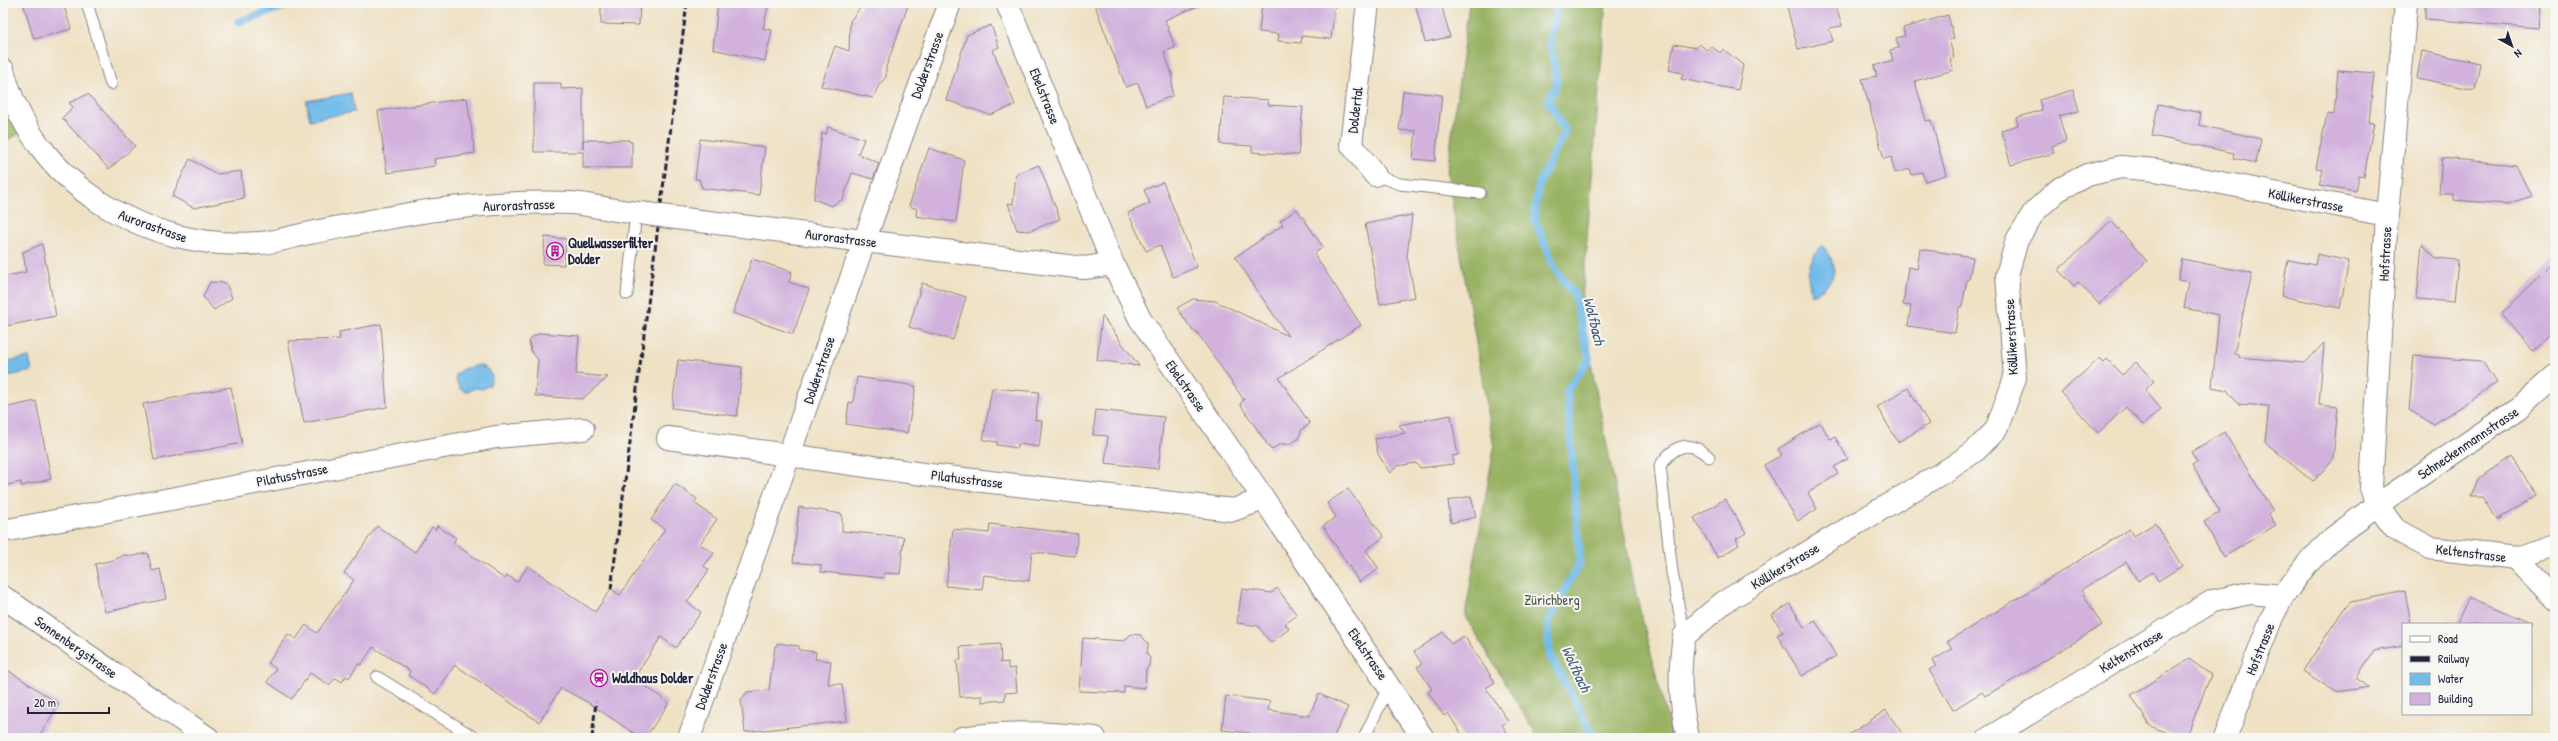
<svg xmlns="http://www.w3.org/2000/svg" width="2558" height="741" viewBox="0 0 2558 741" font-family="'Patrick Hand',sans-serif">
  <style>
    .forest { fill: #99b263; stroke: #5e6a4f }
    .water { fill: #72bcea; stroke: #4a6f92 }
    .lines { fill: none; stroke-linecap: round; stroke-linejoin: round }
    .stream { stroke: #72bcea; stroke-width: 8 }
    .building { fill: #d2b2dd }
    .lane-casing { stroke: #888280; stroke-width: 13 }
    .street-casing { stroke: #888280; stroke-width: 24 }
    .secondary-casing { stroke: #888280; stroke-width: 24 }
    .lane { stroke: #fff; stroke-width: 11 }
    .street { stroke: #fff; stroke-width: 22 }
    .secondary { stroke: #fff; stroke-width: 22 }
    .rail { stroke: #22223b; stroke-width: 3; stroke-dasharray: 6 3; stroke-linecap: butt }
    .street-bridge-casing { stroke: #888280; stroke-width: 24; stroke-linecap: butt }
    .street-bridge { stroke: #fff; stroke-width: 22 }
    .labels { text-anchor: middle; stroke-width: 4; stroke-linejoin: round; paint-order: stroke }
    .street-label { font-size: 14px; fill: #22223b; stroke: #f6f6f2 }
    .poi-label { font-size: 14px; font-weight: bold; fill: #22223b; stroke: #f6f6f2; text-anchor: start }
    .park-label { font-size: 14px; fill: #52564b; stroke: #f6f6f2 }
    .water-label { font-size: 15px; font-style: italic; fill: #3e5878; stroke: #f6f6f2 }
  </style>
  <rect width="100%" height="100%" fill="#f6f6f2"/>
  <filter id="ink" filterUnits="userSpaceOnUse"><feTurbulence type="fractalNoise" baseFrequency=".025" numOctaves="2"/><feDisplacementMap in="SourceGraphic" scale="8" xChannelSelector="R" yChannelSelector="G"/><feConvolveMatrix kernelMatrix="1 2 1 2 8 2 1 2 1" color-interpolation-filters="sRGB"/></filter>
  <filter id="wash" filterUnits="userSpaceOnUse"><feTurbulence type="fractalNoise" baseFrequency=".012" numOctaves="4" result="noise"/><feDisplacementMap in="SourceGraphic" scale="16" xChannelSelector="R" yChannelSelector="G"/><feGaussianBlur stdDeviation="0.9" result="paint"/><feColorMatrix in="noise" values="0 0 0 0 0 0 0 0 0 0 0 0 0 0 0 0 0 1.4 0 .05"/><feComposite in="paint" operator="in"/></filter>
  <g filter="url(#wash)">
    <rect width="100%" height="100%" fill="#efe1c4"/>
    <path class="forest" d="M1469,3H1606L1581,313L1636,594L1672,738H1534V731L1465,616L1494,448L1447,173Z
      M3,93L21,133L3,142Z"/>
    <path class="water" d="M351,93L354,112L310,120L306,101Z
      M1822,245C1841,266 1837,283 1812,295C1804,275 1809,260 1822,245Z
      M29,357L32,371L3,377V362Z
      M480,365L487,369L492,376L490,385L482,389L476,388L466,392L460,389L456,380V374L463,369Z"/>
    <g class="lines">
      <path class="stream" d="M1558,3L1550,41L1557,83L1548,101L1565,131L1539,183L1534,217L1554,267L1575,296L1589,359L1567,390L1580,562L1547,624L1550,656L1595,738
        M238,22L294,3"/>
    </g>
    <g id="blocks">
      <path class="building" d="M23,3H63L71,29L34,39Z
        M601,3H640L639,25L601,24Z
        M718,3H750L768,7L763,28L772,30L765,61L713,49Z
        M864,3H909L886,67V77L879,85L873,98L821,86L835,46L849,51L850,21Z
        M1094,3H1205L1165,20L1175,48L1164,52L1172,74V96L1146,106L1138,83L1126,87Z
        M1262,3H1335L1331,39L1302,36L1301,43L1278,41L1279,34L1259,32Z
        M1415,3H1441L1450,37L1425,42Z
        M1786,3H1835L1842,26L1829,28L1833,41L1798,49Z
        M2425,3H2536L2535,6L2541,7L2539,28L2425,19Z
        M1948,15L1954,38L1949,40L1954,58L1950,59L1953,70L1915,81L1926,121L1931,120L1946,175L1925,181L1922,172L1912,175L1910,169L1895,173L1891,157L1884,159L1862,79L1877,76L1874,66L1893,60L1890,50L1899,48L1896,38L1905,36L1903,28Z
        M991,25L999,47L993,50L1015,105L990,115L946,100L967,35Z
        M1674,44L1696,48L1699,44L1708,51L1711,46L1720,53L1723,49L1743,65L1738,90L1681,79L1683,73L1669,70Z
        M2422,51L2480,63L2475,90L2417,78Z
        M2338,70L2374,73L2369,122L2374,123L2364,177L2359,176L2356,191L2319,185L2323,169L2316,168L2327,114L2334,115Z
        M534,83H561V89L583,88V148V140H629V142H632V168H583V152H534Z
        M2073,90L2079,111L2059,116L2066,141L2052,146L2054,153L2011,165L2001,130L2018,125L2016,118L2042,110L2039,100Z
        M1403,91L1442,95L1435,161L1413,159L1416,131L1399,130Z
        M88,94L135,146L109,169L62,118L73,107L69,103Z
        M1224,97L1269,100L1268,105L1303,107L1298,155L1252,152V146L1220,144Z
        M467,98L475,153L434,159L435,166L387,173L378,111Z
        M2158,104L2201,113L2199,125L2261,139L2256,163L2233,158L2234,153L2152,136Z
        M828,127L864,139L858,154L879,163L873,179L852,173L843,199L831,206L814,199L822,133L826,134Z
        M700,139L765,147L759,195L702,188L699,179H695Z
        M929,148L964,160L956,222L916,216L917,209L909,206Z
        M2442,158L2516,165L2531,196L2508,204L2453,200V194H2439Z
        M190,159L217,174L241,171L244,198L194,208L172,196Z
        M1039,165L1060,219L1029,231L1017,230L1008,203L1013,204L1016,174Z
        M1163,182L1197,267L1173,277L1160,245L1146,251L1128,213L1150,203L1144,190Z
        M1297,209L1323,247L1314,254L1361,325L1279,378L1310,424L1302,429L1298,439L1290,444H1280L1271,450L1240,404L1244,400L1196,331L1194,332L1177,308L1193,299L1215,301L1288,336L1235,257L1283,225L1280,221Z
        M1412,215L1407,256L1415,297L1380,304L1365,224Z
        M2111,221L2147,261L2099,304L2078,282L2074,286L2058,270Z
        M545,237L566,239L564,265L543,264Z
        M42,244L56,316L6,326L3,310V277L26,272L23,252Z
        M2422,244L2436,258L2458,260L2454,302L2417,299Z
        M1920,249L1973,257L1969,279H1967L1962,307H1959L1955,333L1908,326L1911,306L1903,305L1908,267L1917,269Z
        M2317,254L2349,261L2340,308L2281,296L2288,260L2315,265Z
        M752,259L792,272L789,282L809,289L793,334L733,313Z
        M2182,259L2252,273L2234,354H2238V357L2305,363L2324,343L2319,405L2338,407L2333,459L2313,482L2265,442L2269,406L2238,404L2227,390L2212,387L2219,315L2184,308L2189,282L2178,280Z
        M2555,261V330L2534,351L2501,315Z
        M210,282L226,283L232,298L214,310L203,297Z
        M922,283L966,297L953,340L909,327Z
        M1102,316L1139,366L1097,360Z
        M381,324L387,407L304,423L288,341L340,339L339,332Z
        M540,333L579,336L576,374L608,377L582,399L535,396L538,360L531,351L529,342L532,337Z
        M2414,356L2482,361L2496,383L2434,424L2409,410Z
        M2100,358L2104,362L2107,359L2122,375L2136,362L2154,381L2145,390L2161,409L2143,425L2126,407L2098,433L2061,392Z
        M678,360L742,367L737,416L672,408Z
        M857,377L916,386L907,433L846,424L849,402L853,403Z
        M231,387L242,443L154,460L143,404Z
        M992,388L1039,392L1035,420L1042,421L1039,447L1018,444L1017,448L997,445V442L983,440Z
        M1908,388L1929,424L1898,442L1877,407Z
        M36,401L51,479L21,486V482L3,486V408Z
        M1096,410L1164,417L1158,469L1105,463L1108,436L1093,435Z
        M1451,415L1458,455L1452,456L1453,464L1420,468L1416,463L1397,466L1390,473L1378,454L1375,439L1405,433L1399,425Z
        M1820,423L1830,439L1835,437L1848,459L1834,467L1838,474L1808,493L1817,509L1798,521L1764,465L1782,455L1778,449Z
        M2224,432L2273,511L2268,513L2276,525L2224,557L2204,522L2220,512L2192,465L2197,462L2191,452Z
        M2511,457L2536,495L2497,520L2482,497H2471L2478,479Z
        M675,484L697,499L694,503L717,519L700,544L714,553L704,566L709,570L687,602L701,612L676,648L661,637L634,678L669,703L645,738H641L589,703L561,688L539,722L455,665L435,694L408,675L410,671L373,647L361,665L358,664L349,678L346,676L342,682L336,678L329,685L310,673L292,699L267,682L276,669L268,663L288,634L296,639L306,625L317,633L354,580L344,573L377,526L415,552L432,527L435,530L437,526L456,538L453,543L505,579L507,575L517,582L528,566L595,612L611,589L620,595L665,529L651,520Z
        M1348,489L1384,537L1366,550L1379,569L1359,582L1323,526L1336,517L1327,503Z
        M1471,496L1476,517L1451,523L1448,501Z
        M1725,499L1746,533L1736,539L1739,545L1718,558L1694,518Z
        M799,507L842,514V531L904,537L900,574L884,573V578L821,572V565L793,562Z
        M2155,523L2182,566L2158,581L2153,572L2138,581L2126,562L2081,590L2102,625L2020,676L1985,696L1982,692L1953,710L1929,670L1936,666L1932,661L1952,649L1947,642L2130,529L2134,536Z
        M990,524L1078,534L1075,556L1032,552L1029,581L984,575L982,590L946,586L953,529L989,533Z
        M148,553L152,571L160,569L166,599L105,612L95,564L114,560L123,555L133,556Z
        M1277,588L1297,615L1285,624L1289,629L1271,643L1258,626L1237,623L1242,589L1272,593Z
        M2405,591L2411,624H2403V646L2374,651L2356,678L2369,687L2336,692L2303,671L2343,610L2351,602Z
        M2469,597L2533,624H2456Z
        M1790,604L1804,627L1815,620L1836,656L1802,676L1777,635L1783,632L1772,615Z
        M1443,632L1451,644L1464,636L1495,682L1486,688L1508,721L1502,725L1511,738H1464L1448,713L1444,716L1428,692L1432,689L1417,667L1422,664L1414,652Z
        M1131,634L1141,635L1148,644L1147,654L1150,658L1149,666L1146,669L1145,688L1124,686V693L1079,691L1083,638L1124,641Z
        M777,643L799,646V650L816,652L815,659L831,661L828,684H842L847,721L745,732L741,700L747,692L769,690L775,646H777Z
        M1000,644L1001,663L1008,662V669L1015,668L1017,692L1005,693V700L982,702V696L960,697L957,660H961L960,647Z
        M2189,659L2211,675L2186,738H2181L2150,726L2131,695Z
        M3,667L59,704L38,738H3Z
        M1319,694L1348,707L1333,738H1249L1250,733L1222,730L1226,696L1270,701L1268,710L1309,716Z
        M1886,710L1905,738H1844Z"/>
    </g>
  </g>
  <g filter="url(#ink)">
    <use href="#blocks" fill-opacity="0" stroke="#888280" stroke-width="1"/>
    <g class="lines">
      <g class="lane-casing">
        <path id="lane" d="M87,3L111,84
          M1375,175L1400,184L1480,193
          M627,294L636,213
          M1684,636L1672,572L1660,466C1674,445 1689,439 1709,457
          M377,677L475,738
          M1364,738L1389,686"/>
      </g>
      <g class="street-casing">
        <path id="street" d="M1007,3L1113,264L1140,319L1264,499L1423,738
          M1368,3L1351,144L1375,175
          M3,70C33,183 145,252 260,243C277,242 294,236 310,233C351,225 393,216 435,210C476,205 531,201 572,203C595,205 617,212 640,213
          M676,218L1084,268L1113,264
          M668,438L930,475L1233,510L1264,499
          M2377,505L2371,488L2387,215L2406,3
          M3,531L496,437L583,429
          M2517,558L2555,598
          M3,597L208,738
          M689,738C777,493 860,247 950,3
          M962,738C1006,731 1050,732 1095,738
          M1688,738C1680,700 1678,675 1684,636L1724,602L1952,467L1975,451L1996,430L2015,378L2007,275L2017,240L2034,212L2058,190L2087,175L2121,167L2155,170L2387,215
          M1989,738L2213,601L2250,593L2283,596"/>
      </g>
      <g class="secondary-casing">
        <path id="secondary" d="M2377,505L2395,529L2430,548L2517,558L2555,545
          M2225,738L2272,617L2283,596L2306,565L2334,537L2377,505L2519,408L2555,376"/>
      </g>
      <use href="#lane" class="lane"/>
      <use href="#street" class="street"/>
      <use href="#secondary" class="secondary"/>
      <path class="rail" d="M611,589L687,3
        M592,738L596,702"/>
      <g class="street-bridge-casing">
        <path id="street-bridge" d="M640,213L676,218"/>
      </g>
      <use href="#street-bridge" class="street-bridge"/>
    </g>
  </g>
  <defs>
    <g id="building-ring" transform="scale(0.9)"><circle r="9.5" fill="#f6f6f2" stroke="#b5179e" stroke-width="1.5"/><path d="M-4-6H4V6H1V3H-1V6H-4ZM-2.5-4.3h1.7v1.8h-1.7ZM.8-4.3h1.7v1.8H.8ZM-2.5-1h1.7V.8h-1.7ZM.8-1h1.7V.8H.8Z" fill="#b5179e"/></g>
    <g id="station-ring" transform="scale(0.9)"><circle r="9.5" fill="#f6f6f2" stroke="#b5179e" stroke-width="1.5"/><path d="M-3-6H3Q5-6 5-4V2Q5 4 3 4L4.5 6H3L1.5 4h-3L-3 6H-4.5L-3 4Q-5 4-5 2V-4Q-5-6-3-6ZM-3.5-4v3h7v-3ZM-3.5 1v1.5H-2V1ZM2 1v1.5H3.5V1Z" fill="#b5179e"/></g>
  </defs>
  <g fill-rule="evenodd">
    <use href="#building-ring" x="555" y="251"/>
    <use href="#station-ring" x="599" y="678"/>
  </g>
  <g class="labels">
    <g class="street-label">
      <text transform="translate(927 65) rotate(-70)" y="5">Dolderstrasse</text>
      <text transform="translate(1045 96) rotate(68)" y="5">Ebelstrasse</text>
      <text transform="translate(1355 110) rotate(-83)" y="5">Doldertal</text>
      <text transform="translate(2306 200) rotate(11)" y="5">Köllikerstrasse</text>
      <text transform="translate(519 205) rotate(-2)" y="5">Aurorastrasse</text>
      <text transform="translate(153 226) rotate(20)" y="5">Aurorastrasse</text>
      <text transform="translate(841 238) rotate(7)" y="5">Aurorastrasse</text>
      <text transform="translate(2385 254) rotate(-87)" y="5">Hofstrasse</text>
      <text transform="translate(2011 337) rotate(-93)" y="5">Köllikerstrasse</text>
      <text transform="translate(819 370) rotate(-71)" y="5">Dolderstrasse</text>
      <text transform="translate(1186 386) rotate(55)" y="5">Ebelstrasse</text>
      <text transform="translate(2468 443) rotate(-34)" y="5">Schneckenmannstrasse</text>
      <text transform="translate(292 475) rotate(-11)" y="5">Pilatusstrasse</text>
      <text transform="translate(967 479) rotate(7)" y="5">Pilatusstrasse</text>
      <text transform="translate(2471 553) rotate(7)" y="5">Keltenstrasse</text>
      <text transform="translate(1785 566) rotate(-31)" y="5">Köllikerstrasse</text>
      <text transform="translate(76 647) rotate(35)" y="5">Sonnenbergstrasse</text>
      <text transform="translate(2260 649) rotate(-68)" y="5">Hofstrasse</text>
      <text transform="translate(2131 651) rotate(-31)" y="5">Keltenstrasse</text>
      <text transform="translate(1368 654) rotate(56)" y="5">Ebelstrasse</text>
      <text transform="translate(711 676) rotate(-70)" y="5">Dolderstrasse</text>
    </g>
    <g class="poi-label">
      <text x="568" y="248">Quellwasserfilter<tspan x="568" dy="16">Dolder</tspan></text>
      <text x="612" y="683">Waldhaus Dolder</text>
    </g>
    <g class="park-label">
      <text x="1552" y="605">Zürichberg</text>
    </g>
    <g class="water-label">
      <text transform="translate(1594 321) rotate(76)" y="5">Wolfbach</text>
      <text transform="translate(1576 669) rotate(65)" y="5">Wolfbach</text>
    </g>
  </g>
  <rect width="2558" height="741" fill="none" stroke="#f6f6f2" stroke-width="16"/>
  <rect x="2402" y="623" width="130" height="92" fill="#f6f6f2" stroke="#a1a1a9"/>
  <rect x="2410" y="636" width="20" height="6" fill="#ffffff" stroke="#a1a1a9"/>
  <text x="2438" y="643" font-size="12" fill="#22223b">Road</text>
  <rect x="2410" y="656" width="20" height="6" fill="#22223b" stroke="#a1a1a9"/>
  <text x="2438" y="663" font-size="12" fill="#22223b">Railway</text>
  <rect x="2410" y="673" width="20" height="12" fill="#72bcea" stroke="#a1a1a9"/>
  <text x="2438" y="683" font-size="12" fill="#22223b">Water</text>
  <rect x="2410" y="693" width="20" height="12" fill="#d2b2dd" stroke="#a1a1a9"/>
  <text x="2438" y="703" font-size="12" fill="#22223b">Building</text>
  <g transform="translate(2512 46) rotate(140)" stroke="#f6f6f2" stroke-width="3" paint-order="stroke">
  <path d="M0-3L7 15L0 10L-7 15Z" fill="#22223b"/>
  <text y="-6" font-size="11" font-weight="bold" text-anchor="middle" fill="#22223b">N</text>
  </g>
  <path d="M28 707v6h81v-6" fill="none" stroke="#22223b" stroke-width="2"/>
  <text x="34" y="707" font-size="12" fill="#22223b" stroke="#f6f6f2" stroke-width="3" paint-order="stroke">20 m</text>
</svg>
